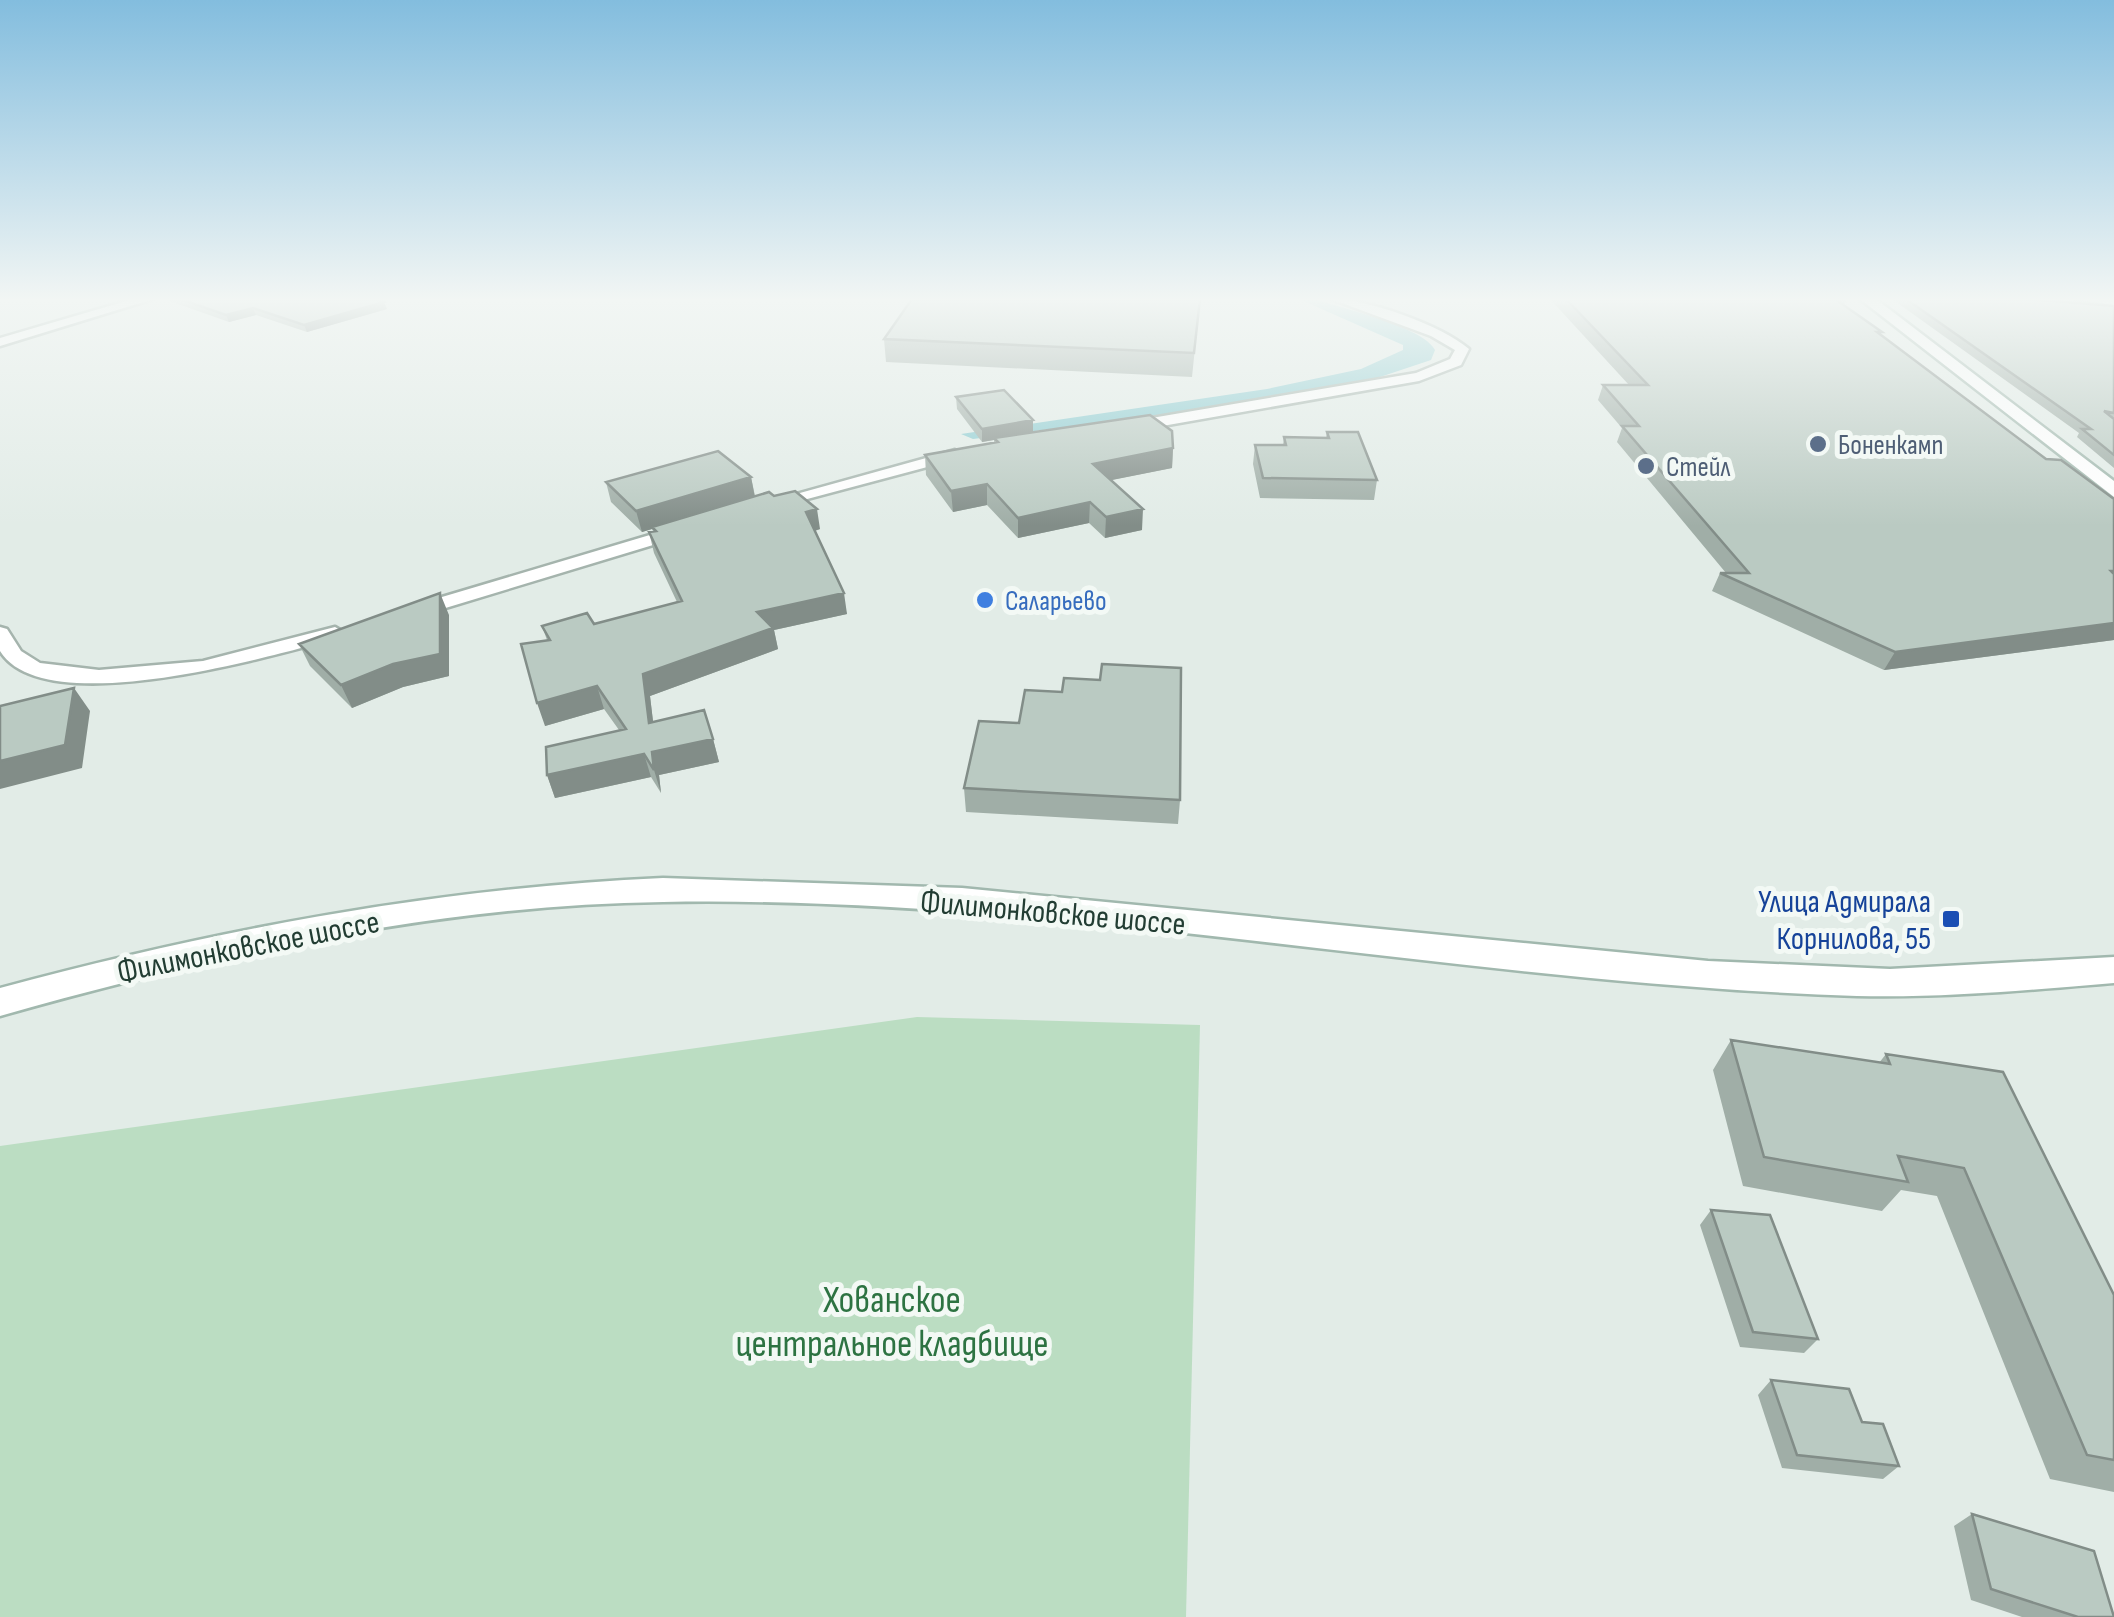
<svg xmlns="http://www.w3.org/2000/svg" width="2114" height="1617" viewBox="0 0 2114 1617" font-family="'Sofia Sans Condensed',sans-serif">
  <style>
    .green { fill: #bbddc2 }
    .water { fill: #8bcbd0 }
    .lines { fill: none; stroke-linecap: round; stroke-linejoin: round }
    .minor-casing { stroke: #a5b4ad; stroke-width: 5 }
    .tertiary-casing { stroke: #a5b4ad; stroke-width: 5 }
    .secondary-casing { stroke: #a1b8ae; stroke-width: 5 }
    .minor { fill: #fff; fill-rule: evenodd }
    .tertiary { fill: #fff; fill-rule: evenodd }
    .secondary { fill: #fff; fill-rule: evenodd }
    .wall { fill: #a0aea7 }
    .shaded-wall { fill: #828d88 }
    .building { fill: #bacac2; stroke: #828d88; stroke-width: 2.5 }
    .service-dot { fill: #5c6f8a; stroke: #f3f9f5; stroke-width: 4 }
    .shop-dot { fill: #3f7fe0; stroke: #f3f9f5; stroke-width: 4 }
    .transit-dot { fill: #1a4fb4; stroke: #f3f9f5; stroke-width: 4 }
    .labels { text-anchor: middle; stroke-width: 10; stroke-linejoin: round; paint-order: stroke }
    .far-service-label { font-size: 28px; fill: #4e5e75; stroke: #f3f9f5; text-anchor: start }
    .far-shop-label { font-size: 28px; fill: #366cbe; stroke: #f3f9f5; text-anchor: start }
    .transit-label { font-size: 32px; fill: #164399; stroke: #f3f9f5; text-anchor: end }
    .street-label { font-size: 32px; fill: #223d33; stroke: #f3f9f5 }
    .near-park-label { font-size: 38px; fill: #2d7342; stroke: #f3f9f5 }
  </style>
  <rect width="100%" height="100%" fill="#e2ece7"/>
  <path class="green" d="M917,1017L1200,1025L1186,1617H0V1146Z"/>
  <path class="water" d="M1299,299H1314C1341,308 1424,327 1435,350L1431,360L1368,381L1250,403L973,439L961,434L1267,389L1361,369L1403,350V345Z"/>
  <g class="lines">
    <g class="minor-casing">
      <path id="minor" d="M133,299H153L0,346V338Z
        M1331,299C1368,299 1441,325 1469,349L1461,365L1419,381L1128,432L1120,427L1128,422L1416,373L1450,359L1455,350L1431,336Z
        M955,450L963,455L961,458L766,510L757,505Z
        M680,526L686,527V535L419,616L412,618L402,612L405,608Z
        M0,627L7,629L21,651L40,663L99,670L203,661L335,627L345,633L342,637C275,655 44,723 0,651Z"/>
    </g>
    <g class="tertiary-casing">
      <path id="tertiary" d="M2075,299H2114V305Z"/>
    </g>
    <g class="secondary-casing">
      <path id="secondary" d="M1860,299H1876L2114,481V497Z
        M663,878L962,888L1708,961L1890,969L2114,957V983C2029,990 1943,998 1857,996C1458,983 1063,895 663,902C437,905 216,955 0,1016V988C219,929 437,888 663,878Z"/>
    </g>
    <use href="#minor" class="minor"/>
    <use href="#tertiary" class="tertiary"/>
    <use href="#secondary" class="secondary"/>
  </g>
  <path class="wall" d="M164,299H375L387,309L307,332L256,315L229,322Z
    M1200,299L1192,377L886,362L884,339Z
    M1550,299H1847L1844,306L1882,332L1880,335L2046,459L2114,499V640L1884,670L1712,591L1720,573H1726L1617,442L1622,428L1598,400L1603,385H1629Z
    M1892,299H2027L2114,306V468L2077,437L2079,433Z
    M956,397L1033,432L1173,448L1172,468L1111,480L1142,530L1105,538L1089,523L1018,538L987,505L953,512L926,475L925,455L994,442V440L982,442L957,409Z
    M1327,432L1377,480L1374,500L1260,498L1253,464L1255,445H1283L1284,437L1326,438Z
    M751,477L755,496L820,529L815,531L847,614L774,630L778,649L650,696L653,722L713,739L719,762L659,775L661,793L651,777L555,798L547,775L619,730L604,709L545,726L547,640L542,626L594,624L677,602L654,553L649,532L653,531L652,529L642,532L611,502L606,482Z
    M449,615V676L403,687L352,708L310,666L299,644Z
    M1100,680L1180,800L1178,824L966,812L964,788L1019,723L1062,692Z
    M1731,1040L1879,1063L1886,1054L2114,1295V1492L2050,1479L1937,1196L1901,1190L1882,1211L1743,1186L1713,1070Z
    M1711,1210L1818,1339L1804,1353L1740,1347L1700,1225Z
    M1771,1380L1862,1422L1899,1466L1883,1479L1782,1468L1758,1395Z
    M1972,1514L2114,1617H2022L1971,1600L1954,1526Z"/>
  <path class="shaded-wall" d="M384,302L387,309L307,332L304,325Z
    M253,308L256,315L229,322L226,315Z
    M1033,420V433L982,442V429Z
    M1173,448L1172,468L1092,484L1093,464Z
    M751,477L755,498L642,532L636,511Z
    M987,484V505L953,512L951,491Z
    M1090,502L1089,523L1018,538V518Z
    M817,509L820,529L810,532L806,512Z
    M1143,509L1142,530L1105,538L1106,517Z
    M440,593L449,615V676L403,687L352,708L341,685Z
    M844,593L847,614L774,630L778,649L650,696L656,746L649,723L643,674L757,612Z
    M2114,623V640L1884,670L1895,652Z
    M597,686L604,709L545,726L537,703Z
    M74,688L90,711L82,768L0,789V761Z
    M713,739L719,762L659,775L661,793L654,770L652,752Z
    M644,754L651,777L555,798L547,775Z"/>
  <path class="building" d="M180,299H375L384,302L304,325L253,308L226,315Z
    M912,299H1200L1194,353L884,339Z
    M1566,299H1835L1882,332H1877L2046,459L2061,460L2114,499V571H2111L2114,574V623L1895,652L1720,573H1749L1622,426H1639L1603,385H1648Z
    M1906,299H2027L2114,306V413L2104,411L2114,419V455L2082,429H2091Z
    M1004,390L1033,420L982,429L956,397Z
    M1150,415L1172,431L1173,448L1093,464L1143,509L1106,517L1090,502L1018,518L987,484L951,491L925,455L998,442L994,438Z
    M1327,432H1358L1377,480L1263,478L1255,445H1286L1284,437L1329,438Z
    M718,451L751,477L636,511L606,482Z
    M795,491L817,509L806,512L844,593L757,612L773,628L643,674L649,723L704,710L713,739L652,752L654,770L644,754L547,775L546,747L626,729L597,686L537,703L521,644L550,640L542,626L587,613L594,624L682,601L649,532L656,531L652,527L769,492L774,496Z
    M440,593V654L393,664L341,685L299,644Z
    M1102,664L1181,668L1180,800L964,788L979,721L1019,723L1025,690L1062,692L1064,678L1100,680Z
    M74,688L65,745L0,761V706Z
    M1731,1040L1890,1064L1886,1054L2003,1072L2114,1295V1460L2087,1455L1964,1168L1898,1156L1908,1182L1764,1157Z
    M1711,1210L1770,1215L1818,1339L1753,1332Z
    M1771,1380L1849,1389L1862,1422L1883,1424L1899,1466L1797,1455Z
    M1972,1514L2094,1551L2114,1617H2078L1991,1589Z"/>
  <linearGradient id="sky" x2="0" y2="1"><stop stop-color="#83bdde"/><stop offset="0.57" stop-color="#f2f6f4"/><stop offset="1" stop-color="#f2f6f4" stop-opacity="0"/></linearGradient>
  <rect width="2114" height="526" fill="url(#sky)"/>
  <g class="service-dot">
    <circle cx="1818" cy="444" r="10"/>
    <circle cx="1646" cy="466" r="10"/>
  </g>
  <circle class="shop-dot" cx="985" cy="600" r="10"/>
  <rect class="transit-dot" x="1941" y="909" width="20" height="20" rx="5"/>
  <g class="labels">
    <g class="far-service-label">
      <text x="1838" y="454">Боненкамп</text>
      <text x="1666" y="476">Стейл</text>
    </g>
    <g class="far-shop-label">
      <text x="1005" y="610">Саларьево</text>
    </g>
    <g class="transit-label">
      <text x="1931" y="912">Улица Адмирала<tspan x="1931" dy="37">Корнилова, 55</tspan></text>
    </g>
    <g class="street-label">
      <text transform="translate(1053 912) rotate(5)" y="11">Филимонковское шоссе</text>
      <text transform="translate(248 946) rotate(-11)" y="11">Филимонковское шоссе</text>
    </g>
    <g class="near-park-label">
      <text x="892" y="1312">Хованское<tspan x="892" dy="44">центральное кладбище</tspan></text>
    </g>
  </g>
</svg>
